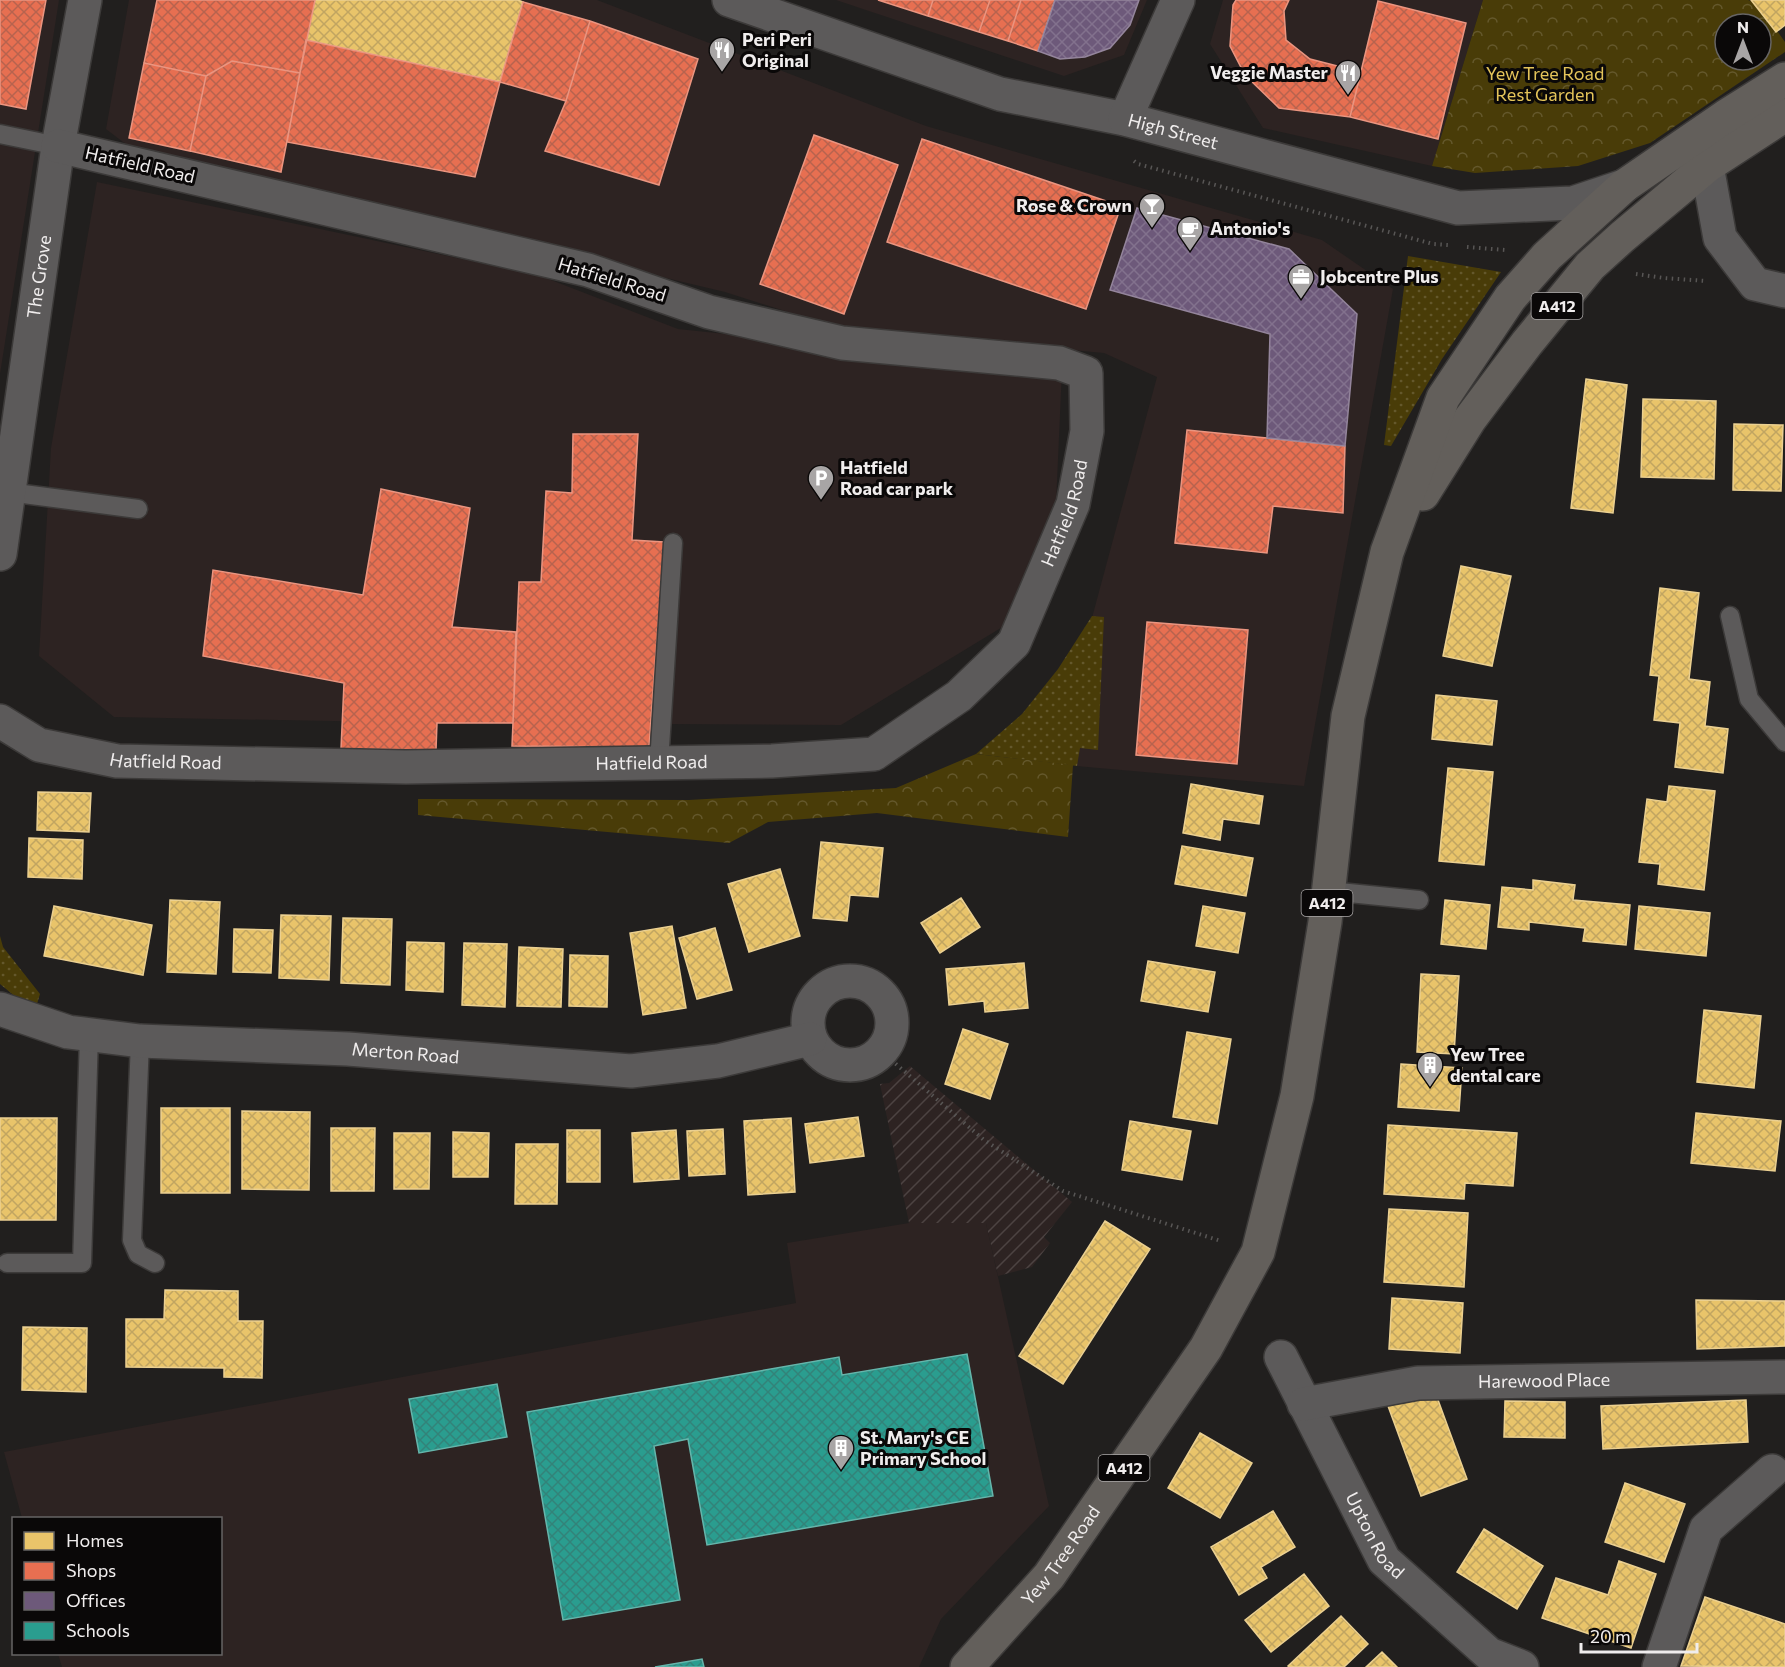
<svg xmlns="http://www.w3.org/2000/svg" width="1785" height="1667" viewBox="0 0 1785 1667" font-family="Commissioner,sans-serif">
  <style>
    .built { fill: #2d2322 }
    .industrial { fill: url(#industrial-furrows) }
    .grass { fill: url(#grass-dots) }
    .forest { fill: url(#forest-crowns); fill-rule: evenodd }
    .homes { fill: url(#homes-cross-hatch); stroke: #ebd091; stroke-width: 1.5 }
    .shops { fill: url(#shops-cross-hatch); stroke: #ea9580; stroke-width: 1.5 }
    .offices { fill: url(#offices-cross-hatch); stroke: #94859c; stroke-width: 1.5 }
    .schools { fill: url(#schools-cross-hatch); stroke: #65b5ab; stroke-width: 1.5 }
    .lines { fill: none; stroke-linecap: round; stroke-linejoin: round }
    .service-casing { stroke: #3c3a39; stroke-width: 21 }
    .minor-casing { stroke: #3c3a39; stroke-width: 36 }
    .primary-casing { stroke: #3c3a39; stroke-width: 36 }
    .path { stroke: #585655; stroke-width: 4; stroke-dasharray: 1.5 4.5; stroke-linecap: butt }
    .service { stroke: #5c5a5a; stroke-width: 18 }
    .minor { stroke: #5c5a5a; stroke-width: 33 }
    .primary { stroke: #635f5b; stroke-width: 33 }
    .labels { text-anchor: middle; stroke-width: 6; stroke-linejoin: round; paint-order: stroke }
    .shield { fill: #0a0808; stroke: #aba8a8; stroke-width: 1.5 }
    .shield-label { font-size: 16px; font-weight: bold; fill: #f0eded }
    .poi-label { font-size: 18px; font-weight: bold; fill: #f0eded; stroke: #0a0808; text-anchor: start }
    .park-label { font-size: 18px; fill: #e4c45a; stroke: #0a0808 }
    .street-label { font-size: 18px; fill: #f0eded; stroke: #0a0808 }
  </style>
  <defs>
    <pattern id="industrial-furrows" width="10" height="10" patternUnits="userSpaceOnUse" patternTransform="scale(1.5)"><rect width="10" height="10" fill="#2d2322"/><path d="M-1 1l2-2M0 10L10 0M9 11l2-2" fill="none" stroke="#4c4342"/></pattern>
    <pattern id="grass-dots" width="8" height="8" patternUnits="userSpaceOnUse" patternTransform="scale(1.5)"><rect width="8" height="8" fill="#493c08"/><path d="M2 2h.1M6 6h.1" fill="none" stroke="#64582c" stroke-width="1.8" stroke-linecap="round"/></pattern>
    <pattern id="forest-crowns" width="20" height="18" patternUnits="userSpaceOnUse" patternTransform="scale(1.5)"><rect width="20" height="18" fill="#493c08"/><path d="M2 6a3 3 0 1 1 6 0M12 15a3 3 0 1 1 6 0" fill="none" stroke="#64582c"/></pattern>
    <pattern id="homes-cross-hatch" width="8" height="8" patternUnits="userSpaceOnUse" patternTransform="scale(1.5)"><rect width="8" height="8" fill="#e9c46a"/><path d="M0 0l8 8M0 8l8-8" fill="none" stroke="#c1a561"/></pattern>
    <pattern id="shops-cross-hatch" width="8" height="8" patternUnits="userSpaceOnUse" patternTransform="scale(1.5)"><rect width="8" height="8" fill="#e76f51"/><path d="M0 0l8 8M0 8l8-8" fill="none" stroke="#b7634e"/></pattern>
    <pattern id="offices-cross-hatch" width="8" height="8" patternUnits="userSpaceOnUse" patternTransform="scale(1.5)"><rect width="8" height="8" fill="#6d597a"/><path d="M0 0l8 8M0 8l8-8" fill="none" stroke="#82718d"/></pattern>
    <pattern id="schools-cross-hatch" width="8" height="8" patternUnits="userSpaceOnUse" patternTransform="scale(1.5)"><rect width="8" height="8" fill="#2a9d8f"/><path d="M0 0l8 8M0 8l8-8" fill="none" stroke="#338379"/></pattern>
  </defs>
  <rect width="100%" height="100%" fill="#211f1e"/>
  <path class="built" d="M0,0H59L0,374Z
    M129,0H597L926,126L1322,240L1393,289L1304,786L1076,766L1093,614L1157,377L1104,353L841,329L725,292L136,152L106,129Z
    M836,0H1147L1124,55L1064,76Z
    M1223,0H1483L1432,166L1263,128L1210,44Z
    M97,182L538,275L678,329L1062,369L1056,504L1009,623L841,725L437,723L114,717L39,656L51,448Z
    M909,1223H986L1049,1506L941,1619L919,1667H62L58,1654H220V1518H22L4,1452L796,1303L787,1243Z"/>
  <path class="industrial" d="M910,1066L1072,1202L1044,1237L1050,1243L1032,1267L998,1276L986,1223H909L880,1084L889,1083Z"/>
  <path class="grass" d="M1408,256L1501,272L1442,359L1391,446L1384,445Z
    M1092,616L1104,617L1098,750L1080,748L1077,766L976,754L1022,714L1058,669Z
    M0,936L3,947L40,994L36,1007L17,998L0,984Z"/>
  <path class="forest" d="M1483,0H1748L1757,3L1785,42V52L1650,143L1578,166L1475,173L1432,166ZM1725,24H1761V60H1725Z
    M976,754L1073,765L1068,837L877,813L768,822L729,843L418,815V799L689,800L896,788Z"/>
  <path class="homes" d="M315,0H518L523,2L500,82L306,40Z
    M1751,0H1785V25L1776,32Z
    M1586,379L1627,385L1613,513L1571,508Z
    M1643,399L1716,401L1714,479L1641,477Z
    M1734,424L1783,425L1781,491L1733,490Z
    M1461,566L1511,576L1492,666L1443,656Z
    M1660,588L1699,593L1689,679L1710,682L1705,726L1728,729L1723,773L1675,767L1680,723L1654,720L1659,676L1650,675Z
    M1436,695L1497,701L1492,745L1432,739Z
    M1448,768L1493,772L1484,865L1439,861Z
    M1191,784L1263,796L1259,824L1223,819L1220,840L1183,833Z
    M1669,786L1715,791L1704,890L1658,884L1660,864L1639,862L1647,799L1667,802Z
    M38,792L91,793L89,832L37,830Z
    M29,838L83,840L82,879L28,877Z
    M821,842L883,848L878,897L850,895L847,921L813,918Z
    M1182,846L1253,858L1246,896L1175,884Z
    M780,869L800,936L749,952L728,884Z
    M1533,880L1575,885L1573,900L1630,905L1626,945L1583,941L1585,928L1529,922V930L1498,927L1502,887L1533,890Z
    M961,898L980,927L940,953L921,923Z
    M170,900L220,902L216,974L167,972Z
    M1445,900L1490,905L1486,949L1441,944Z
    M54,906L152,925L143,975L44,956Z
    M1203,906L1245,913L1238,953L1196,946Z
    M1639,906L1710,913L1706,956L1635,949Z
    M281,915L331,916L329,980L279,978Z
    M343,918L392,919L390,985L341,983Z
    M672,926L686,1008L643,1015L630,933Z
    M715,928L732,990L697,999L679,938Z
    M234,929L273,930L271,973L233,972Z
    M407,942L444,943L443,992L406,990Z
    M464,943L507,944L505,1007L462,1005Z
    M519,947L563,949L561,1007L517,1006Z
    M570,955L608,956L607,1007L569,1006Z
    M1148,961L1215,972L1208,1012L1141,1001Z
    M1024,963L1028,1008L985,1012L984,1001L949,1005L946,969Z
    M1421,974L1459,976L1454,1054L1417,1052Z
    M1704,1010L1761,1016L1754,1088L1697,1082Z
    M963,1029L1008,1044L990,1099L945,1084Z
    M1187,1032L1231,1039L1217,1124L1173,1117Z
    M1401,1064L1462,1068L1459,1111L1398,1107Z
    M161,1108H230V1193H161Z
    M242,1111L310,1112L309,1190L242,1189Z
    M1696,1113L1781,1121L1775,1171L1691,1163Z
    M858,1117L864,1156L810,1163L805,1124Z
    M0,1118H57L56,1220H0Z
    M791,1118L795,1192L748,1195L744,1121Z
    M1130,1121L1191,1131L1182,1180L1122,1170Z
    M1388,1125L1517,1133L1513,1186L1465,1183L1464,1199L1384,1194Z
    M331,1128H375L374,1191H331Z
    M723,1129L725,1174L689,1176L687,1131Z
    M567,1130H600V1182H567Z
    M676,1130L679,1179L634,1182L632,1133Z
    M453,1132L489,1133L488,1177H453Z
    M394,1133H430L429,1189H394Z
    M516,1144H558L557,1204H515Z
    M1389,1209L1468,1213L1464,1287L1384,1282Z
    M1105,1221L1150,1249L1063,1384L1019,1356Z
    M165,1290L238,1291V1321H263L262,1378L224,1377V1368L126,1367V1319H164Z
    M1392,1298L1463,1303L1460,1353L1389,1349Z
    M1696,1300L1785,1301V1346L1697,1349Z
    M23,1327L87,1328L86,1392L22,1390Z
    M1434,1389L1467,1479L1421,1496L1388,1406Z
    M1746,1400L1748,1442L1603,1449L1601,1406Z
    M1505,1401L1565,1402V1438L1504,1437Z
    M1200,1433L1252,1463L1220,1518L1168,1488Z
    M1625,1483L1685,1504L1664,1562L1605,1542Z
    M1273,1511L1295,1547L1261,1567L1267,1578L1239,1595L1211,1547Z
    M1484,1529L1543,1566L1517,1609L1457,1572Z
    M1619,1561L1656,1574L1631,1648L1542,1618L1556,1578L1608,1595Z
    M1304,1574L1329,1606L1271,1652L1245,1620Z
    M1705,1597L1785,1624V1667L1681,1666Z
    M1341,1616L1368,1644L1344,1667H1289L1288,1666Z
    M1382,1652L1397,1667H1366Z"/>
  <path class="shops" d="M0,0H46L26,109L0,104Z
    M157,0H315L300,73L232,61L206,76L144,63Z
    M878,0H933L928,16Z
    M933,0H990L979,32L928,16Z
    M990,0H1021L1008,41L979,32Z
    M1021,0H1055L1038,51L1008,41Z
    M1236,0H1289L1284,11L1286,40L1310,59L1361,72L1350,117L1279,108L1245,75L1230,46L1233,5Z
    M1378,1L1466,23L1438,139L1350,117Z
    M523,2L590,21L566,101L500,82Z
    M590,21L698,59L659,185L545,151L566,101Z
    M306,40L500,82L475,177L287,142Z
    M232,61L300,73L281,172L190,151L206,76Z
    M144,63L206,76L190,151L129,138Z
    M814,135L898,165L844,314L760,284Z
    M922,139L1121,206L1086,309L887,242Z
    M1187,430L1345,446L1343,513L1273,506L1267,553L1175,543Z
    M573,434H638L632,540L664,542L649,747L512,746L519,582H541L546,491L572,493Z
    M381,489L470,508L452,627L516,632L513,723H437L436,750L341,749L344,683L203,656L213,570L363,595Z
    M1147,622L1248,630L1237,764L1136,755Z"/>
  <path class="offices" d="M1055,0H1139L1130,25L1110,48L1085,57L1060,59L1038,51Z
    M1137,208L1289,249L1357,314L1345,446L1267,438L1270,334L1110,290Z"/>
  <path class="schools" d="M967,1354L993,1496L707,1545L688,1439L654,1446L680,1600L563,1620L527,1412L839,1357L842,1375Z
    M497,1384L507,1437L419,1453L409,1399Z
    M702,1659L704,1667H655Z"/>
  <g class="lines">
    <g class="service-casing">
      <path id="service" d="M0,134L58,146
        M8,492L138,509
        M1730,616L1749,699L1785,742
        M659,763L673,543
        M1329,891L1419,900
        M140,1041L132,1240L138,1254L155,1263
        M7,1263H82L89,1035"/>
    </g>
    <g class="minor-casing">
      <g id="minor">
        <path id="s1" d="M729,0L1000,94L1125,119L1458,208L1573,203L1624,186"/>
        <path d="M1125,119L1178,0"/>
        <path d="M1707,166L1720,238L1755,284L1785,291"/>
        <path id="s2" d="M0,554L58,146L85,0"/>
        <path id="s3" d="M0,721L39,745L117,761L406,767L772,761L874,754L959,696L1014,643L1073,504L1087,431L1086,373L1059,363L842,343L709,312L588,270L58,146"/>
        <circle cx="850" cy="1023" r="42"/>
        <path id="s4" d="M0,1009L68,1032L140,1041L348,1049L631,1071L718,1061L810,1039"/>
        <path id="s5" d="M1281,1357L1384,1560L1489,1654L1522,1667"/>
        <path id="s6" d="M1304,1404L1418,1383L1784,1377"/>
        <path d="M1659,1667L1706,1529L1772,1471"/>
      </g>
    </g>
    <g class="primary-casing">
      <g id="primary">
        <path d="M1423,494L1470,419L1527,343L1590,266L1622,237L1707,166L1785,115"/>
        <path id="s7" d="M967,1667L1049,1576L1206,1348L1258,1252L1297,1096L1325,922L1348,716L1387,552L1443,398L1510,298L1547,256L1624,186L1726,116L1785,79"/>
      </g>
    </g>
    <path class="path" d="M1134,161L1138,164L1433,244L1448,245
      M1467,247L1505,250
      M1636,274L1664,278L1706,281
      M882,1052L984,1140L1063,1191L1221,1241"/>
    <use href="#service" class="service"/>
    <use href="#minor" class="minor"/>
    <use href="#primary" class="primary"/>
  </g>
  <defs>
    <g id="restaurant-pin" transform="scale(1.35)"><path d="M0 17L-7.5 6A9.5 9.5 0 1 1 7.5 6Z" fill="#a8a5a5" stroke="#0a0808"/><path d="M-5-6h1v4h1v-4h1v4h1v-4h1v5L-1.5 .5V6h-2V.5L-5-1ZM5-6V6H3V1.5H1.5Q1.5-4 5-6Z" fill="#fff"/></g>
    <g id="bar-pin" transform="scale(1.35)"><path d="M0 17L-7.5 6A9.5 9.5 0 1 1 7.5 6Z" fill="#a8a5a5" stroke="#0a0808"/><path d="M-6-5H6L.8 .8V4.5H3.5V6h-7V4.5H-.8V.8Z" fill="#fff"/></g>
    <g id="cafe-pin" transform="scale(1.35)"><path d="M0 17L-7.5 6A9.5 9.5 0 1 1 7.5 6Z" fill="#a8a5a5" stroke="#0a0808"/><path d="M-5.5-4.5H6V0H3Q3 3.5 0 3.5H-2.5Q-5.5 3.5-5.5 0ZM3-3.2v2h1.7v-2ZM-6 4.5H4V6H-6Z" fill="#fff"/></g>
    <g id="office-pin" transform="scale(1.35)"><path d="M0 17L-7.5 6A9.5 9.5 0 1 1 7.5 6Z" fill="#a8a5a5" stroke="#0a0808"/><path d="M-6-3h4V-5.5h4V-3h4V5H-6ZM-1-4.5V-3h2v-1.5ZM-6 0V1H6V0Z" fill="#fff"/></g>
    <g id="parking-pin" transform="scale(1.35)"><path d="M0 17L-7.5 6A9.5 9.5 0 1 1 7.5 6Z" fill="#a8a5a5" stroke="#0a0808"/><path d="M-3.5-5.5H1a3.5 3.5 0 0 1 0 7H-1V5.5H-3.5ZM-1-3.4V-.6H.8a1.4 1.4 0 0 0 0-2.8Z" fill="#fff"/></g>
    <g id="building-pin" transform="scale(1.35)"><path d="M0 17L-7.5 6A9.5 9.5 0 1 1 7.5 6Z" fill="#a8a5a5" stroke="#0a0808"/><path d="M-4-6H4V6H1V3H-1V6H-4ZM-2.5-4.3h1.7v1.8h-1.7ZM.8-4.3h1.7v1.8H.8ZM-2.5-1h1.7V.8h-1.7ZM.8-1h1.7V.8H.8Z" fill="#fff"/></g>
  </defs>
  <g fill-rule="evenodd">
    <use href="#restaurant-pin" x="722" y="50"/>
    <use href="#restaurant-pin" x="1348" y="73"/>
    <use href="#bar-pin" x="1152" y="206"/>
    <use href="#cafe-pin" x="1190" y="229"/>
    <use href="#office-pin" x="1301" y="277"/>
    <use href="#parking-pin" x="821" y="478"/>
    <use href="#building-pin" x="1430" y="1065"/>
    <use href="#building-pin" x="841" y="1448"/>
  </g>
  <g class="labels">
    <g class="shield">
      <rect x="1531.5" y="293" width="51" height="26" rx="4.5"/>
      <rect x="1301.5" y="890" width="51" height="26" rx="4.5"/>
      <rect x="1098.5" y="1455" width="51" height="26" rx="4.5"/>
    </g>
    <g class="shield-label">
      <text x="1557" y="312">A412</text>
      <text x="1327" y="909">A412</text>
      <text x="1124" y="1474">A412</text>
    </g>
    <g class="poi-label">
      <text x="742" y="46">Peri Peri<tspan x="742" dy="21">Original</tspan></text>
      <text x="1328" y="79" text-anchor="end">Veggie Master</text>
      <text x="1132" y="212" text-anchor="end">Rose &amp; Crown</text>
      <text x="1210" y="235">Antonio's</text>
      <text x="1320" y="283">Jobcentre Plus</text>
      <text x="840" y="474">Hatfield<tspan x="840" dy="21">Road car park</tspan></text>
      <text x="1450" y="1061">Yew Tree<tspan x="1450" dy="21">dental care</tspan></text>
      <text x="860" y="1444">St. Mary's CE<tspan x="860" dy="21">Primary School</tspan></text>
    </g>
    <g class="park-label">
      <text x="1545" y="80">Yew Tree Road<tspan x="1545" dy="21">Rest Garden</tspan></text>
    </g>
    <g class="street-label">
      <text dy="6" stroke="none"><textPath href="#s1" startOffset="464">High Street</textPath></text>
      <text transform="translate(140 165) rotate(13)" y="6">Hatfield Road</text>
      <text dy="6" stroke="none"><textPath href="#s2" startOffset="280">The Grove</textPath></text>
      <text transform="translate(612 280) rotate(17)" y="6">Hatfield Road</text>
      <text dy="6" stroke="none"><textPath href="#s3" startOffset="1202">Hatfield Road</textPath></text>
      <text dy="6" stroke="none"><textPath href="#s3" startOffset="174">Hatfield Road</textPath></text>
      <text dy="6" stroke="none"><textPath href="#s3" startOffset="660">Hatfield Road</textPath></text>
      <text dy="6" stroke="none"><textPath href="#s4" startOffset="410">Merton Road</textPath></text>
      <text dy="6" stroke="none"><textPath href="#s6" startOffset="242">Harewood Place</textPath></text>
      <text dy="6" stroke="none"><textPath href="#s5" startOffset="202">Upton Road</textPath></text>
      <text dy="6" stroke="none"><textPath href="#s7" startOffset="146">Yew Tree Road</textPath></text>
    </g>
  </g>
  <rect x="12" y="1517" width="210" height="138" fill="#0a0808" stroke="#666464" stroke-width="1.5"/>
  <rect x="24" y="1532" width="30" height="18" fill="#e9c46a" stroke="#666464" stroke-width="1.5"/>
  <text x="66" y="1547" font-size="18" fill="#f0eded">Homes</text>
  <rect x="24" y="1562" width="30" height="18" fill="#e76f51" stroke="#666464" stroke-width="1.5"/>
  <text x="66" y="1577" font-size="18" fill="#f0eded">Shops</text>
  <rect x="24" y="1592" width="30" height="18" fill="#6d597a" stroke="#666464" stroke-width="1.5"/>
  <text x="66" y="1607" font-size="18" fill="#f0eded">Offices</text>
  <rect x="24" y="1622" width="30" height="18" fill="#2a9d8f" stroke="#666464" stroke-width="1.5"/>
  <text x="66" y="1637" font-size="18" fill="#f0eded">Schools</text>
  <g transform="translate(1743 42)"><circle r="28" fill="#0a0808" stroke="#666464" stroke-width="1.5"/>
  <path d="M0-4.5L10 22L0 15L-10 22Z" fill="#a8a5a5"/>
  <text y="-9" font-size="16" font-weight="bold" text-anchor="middle" fill="#f0eded">N</text>
  </g>
  <path d="M1581 1643v9h116v-9" fill="none" stroke="#f0eded" stroke-width="3"/>
  <text x="1590" y="1643" font-size="18" fill="#f0eded" stroke="#0a0808" stroke-width="4.5" paint-order="stroke">20 m</text>
</svg>
